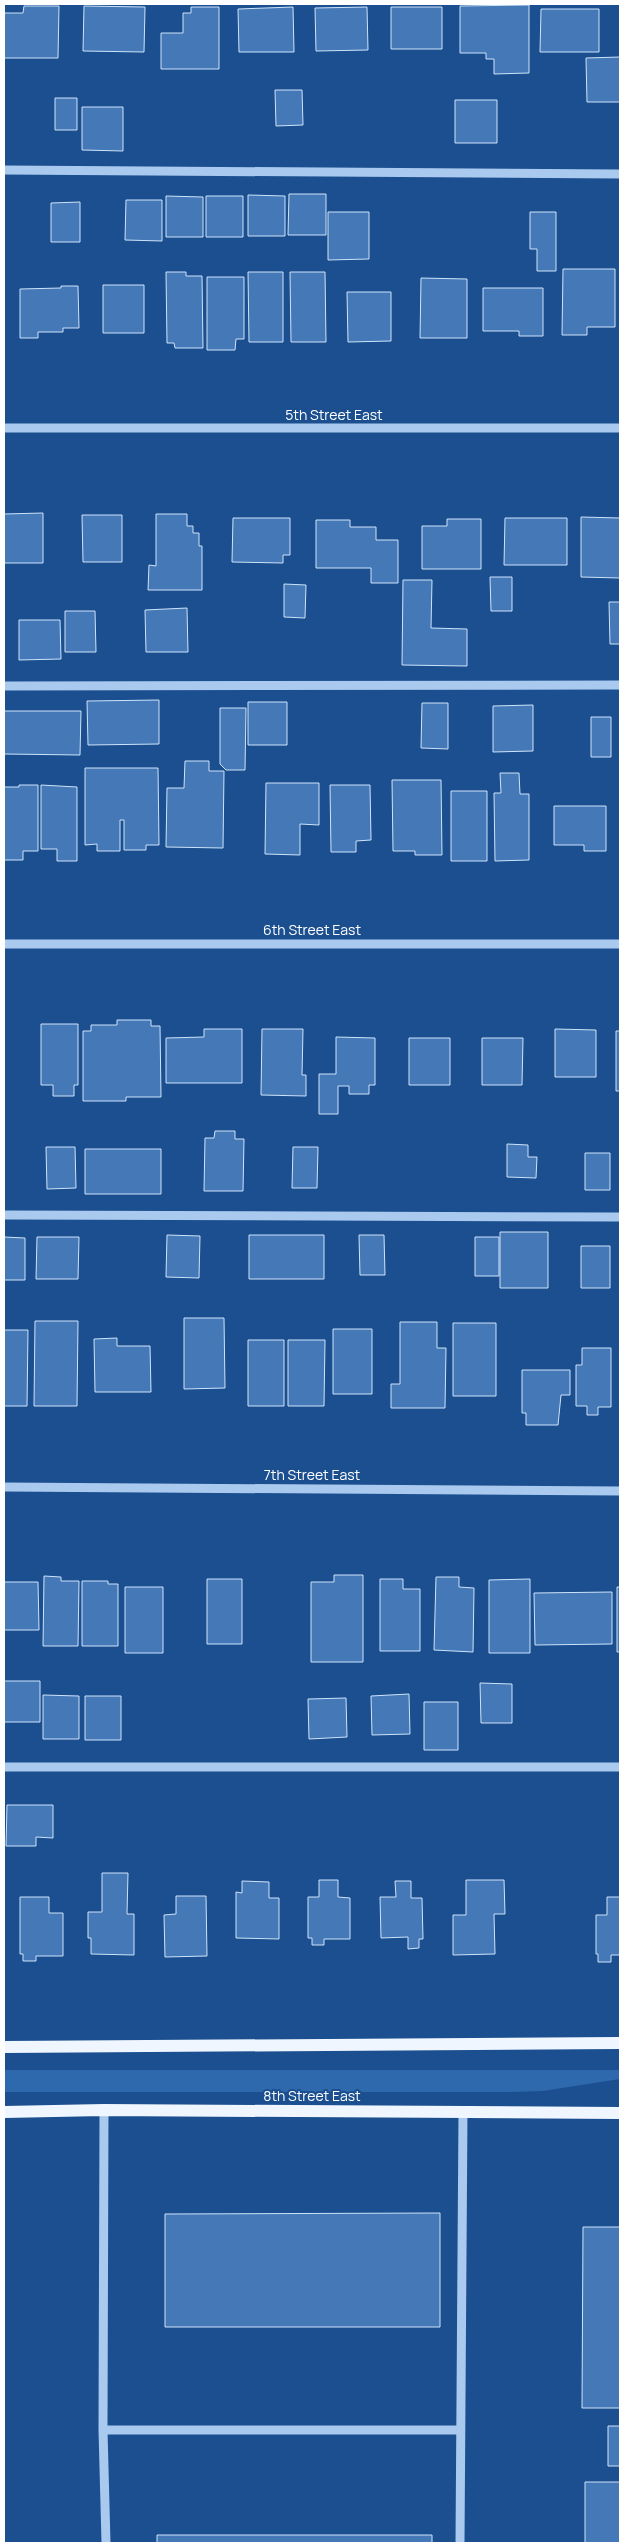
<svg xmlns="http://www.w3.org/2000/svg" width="624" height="2547" viewBox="0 0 624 2547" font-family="Manrope,sans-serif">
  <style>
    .green { fill: #2e69ad }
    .building { fill: #4478b7; stroke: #cfe3fa }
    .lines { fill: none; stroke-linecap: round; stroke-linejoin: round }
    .minor { stroke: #a9c9ee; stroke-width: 9 }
    .major { stroke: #f0f6ff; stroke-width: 12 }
    .labels { text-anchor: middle; stroke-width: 4; stroke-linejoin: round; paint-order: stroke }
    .street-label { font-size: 14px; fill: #fff; stroke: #1b4f8f }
  </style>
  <rect width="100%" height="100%" fill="#1b4f8f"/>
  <path class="green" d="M4,2070H620V2079L543,2091L512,2092H4Z"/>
  <path class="building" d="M529,5V73L494,74V59H486V53H460V6Z
    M24,6H59L58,58H4V13H23Z
    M84,6L145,7L144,52L83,51Z
    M191,7H219V69H161V33H183V13H191Z
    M293,7L294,52H239L238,9Z
    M367,7L368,50L316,51L315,8Z
    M391,7H442V49H391Z
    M541,9H599V52H540Z
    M620,57V102H587L586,58Z
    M275,90H302L303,125L276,126Z
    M55,98H77V130H55Z
    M455,100H497V143H455Z
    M82,107H123V151L82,150Z
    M289,194H326V235H288Z
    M248,195L285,196V236H248Z
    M166,196L203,197V237H166Z
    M206,196H243V237H206Z
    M126,200H162V241L125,240Z
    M80,202V242H51V203Z
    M328,212H369V259L328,260Z
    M530,212H556V271H537V249H530Z
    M563,269H615V327H587V335H562Z
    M166,272H186V276H202L203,348H175L174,343H167Z
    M248,272H283V342H249Z
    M290,272H325L326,342H291Z
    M207,277H244V339H236L235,350H207Z
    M421,278L467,279V338H420Z
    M103,285H144V333H103Z
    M61,286H78L79,328H63V332H38V338H20V289L61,288Z
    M483,288H543V336H519V331H483Z
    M347,292H391V341L348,342Z
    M43,513V563H4V514Z
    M156,514H187V526H193V533H199V546H202V590H148L149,565L156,566Z
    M82,515H122V562H83Z
    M581,517L620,518V578L581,577Z
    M233,518H290V555H283V563L232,562Z
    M505,518H567V565H504Z
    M447,519H481V569H422V526H447Z
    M316,520H350V527H376V540H398V583H371V568H316Z
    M490,577H512V611H491Z
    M403,580H432L431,628L467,629V666L402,665Z
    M284,584L306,585L305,618L284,617Z
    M609,602H620V644H610Z
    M187,608L188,652H146L145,610Z
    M65,611H95L96,652H65Z
    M19,620H60L61,659L19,660Z
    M159,700V744L88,745L87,701Z
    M248,702H287V745H248Z
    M422,703H448V749L421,748Z
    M533,705V751L493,752V706Z
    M220,708H246L245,770H226L220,764Z
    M4,711H81L80,755L4,754Z
    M591,717H611V757H591Z
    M185,761H209V771H224L223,848L166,847L167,788H184Z
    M85,768H158L159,845H146V850H124V820H120V851H97V844L85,845Z
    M500,773H519L520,794H529V860L495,861L494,793H501Z
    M392,780H441L442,855H415V851H393Z
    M266,783H319V825L300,824V855L265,854Z
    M19,785H38V851H23V860H4V787H19Z
    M41,785L77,787V861H57V849H41Z
    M330,785H370L371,840L356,841V852H331Z
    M451,791H487V861H451Z
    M554,806H606V851H584V845H554Z
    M117,1020H151V1026H160L161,1097H126V1101H83V1031H91V1025H117Z
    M41,1024H78V1085H74V1096H53V1085H41Z
    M204,1029H242V1083H166V1038L204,1037Z
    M262,1029H303L302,1075H306V1096L261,1095Z
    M555,1029L596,1030V1077H555Z
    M616,1031H620V1091H616Z
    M336,1037L375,1038V1085H369V1094H349V1086H338V1114H319V1074H336Z
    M409,1038H450V1085H409Z
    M482,1038H523L522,1085H482Z
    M215,1131H235V1139H244L243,1191H204L205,1138H214Z
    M507,1144L528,1145V1157H537L536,1178L507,1177Z
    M46,1147H75L76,1188L47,1189Z
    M293,1147H318L317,1188H292Z
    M85,1149H161V1194H85Z
    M585,1153H610V1190H585Z
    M500,1232H548V1288H500Z
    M167,1235L200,1236L199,1278L166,1277Z
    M249,1235H324V1279H249Z
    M359,1235H384L385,1275H360Z
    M4,1237L25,1238V1280H4Z
    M37,1237H79L78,1279H36Z
    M475,1237H499V1276H475Z
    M581,1246H610V1288H581Z
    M184,1318H224L225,1388L184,1389Z
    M35,1321H78L77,1406H34Z
    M400,1322H437V1348H446L445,1408H391V1384H400Z
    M453,1323H496V1396H453Z
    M333,1329H372V1394H333Z
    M4,1330H28L27,1406H4Z
    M117,1338V1346H150L151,1392H95L94,1339Z
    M248,1340H284V1406H248Z
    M288,1340H325L324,1406H288Z
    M582,1348H611V1407H598V1415H587V1406H576V1365H582Z
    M522,1370H570V1395H561L558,1425H526V1413H522Z
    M334,1575H363V1662H311V1582H334Z
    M44,1576L61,1577V1581H79L78,1646H43Z
    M436,1577H459V1587L474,1588L473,1652L434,1650Z
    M207,1579H242V1644H207Z
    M380,1579H403V1589H420V1651H380Z
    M530,1579V1653H489V1580Z
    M82,1581H108V1584H118V1646H82Z
    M4,1582H38L39,1630H4Z
    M125,1587H163V1653H125Z
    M617,1587H620V1652H617Z
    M612,1592V1644L535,1645L534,1593Z
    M4,1681H40V1722H4Z
    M480,1683L512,1684V1723H481Z
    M409,1694L410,1734L372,1735L371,1696Z
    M43,1695L79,1696V1739H43Z
    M85,1696H121V1740H85Z
    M346,1698L347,1737L309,1739L308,1699Z
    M424,1702H458V1750H424Z
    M7,1805H53V1838L36,1837V1846H6Z
    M102,1873H128L127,1914H134V1955L91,1954V1938H88V1912H102Z
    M319,1880H338V1897L350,1898V1939H324V1945H312V1938H308V1897H319Z
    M466,1880H504L505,1914H494L495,1954L453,1955V1915H466Z
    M242,1881L269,1882V1898H279V1939L236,1938V1892L242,1893Z
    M395,1881H411V1898H422L423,1939H419V1948L408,1949V1937L381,1938L380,1897H396Z
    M176,1896H206L207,1956L165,1957L164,1915L176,1914Z
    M20,1897H49V1913H63V1956H36V1961H23V1954H20Z
    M607,1897H620V1955H611V1962H598V1954H596V1915H607Z
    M440,2213V2327H165V2214Z
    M583,2227H620V2408H582Z
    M608,2426H620V2466H608Z
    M585,2482H620V2543H585Z
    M157,2535H432V2543H157Z"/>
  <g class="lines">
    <path class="minor" d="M4,170L620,174
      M4,428H620
      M4,686L620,685
      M4,944H620
      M4,1215L620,1217
      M4,1487L620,1491
      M4,1767H620
      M104,2110L103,2430L106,2543
      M103,2430H460
      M460,2543L463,2111"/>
    <path class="major" d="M4,2047L620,2043
      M4,2112L104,2110L620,2113"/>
  </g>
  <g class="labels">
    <g class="street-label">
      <text x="334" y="420">5th Street East</text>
      <text x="312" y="935">6th Street East</text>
      <text x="312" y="1480">7th Street East</text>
      <text x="312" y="2101">8th Street East</text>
    </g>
  </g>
  <rect width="624" height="2547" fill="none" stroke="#ffffff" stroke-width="10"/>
</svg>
